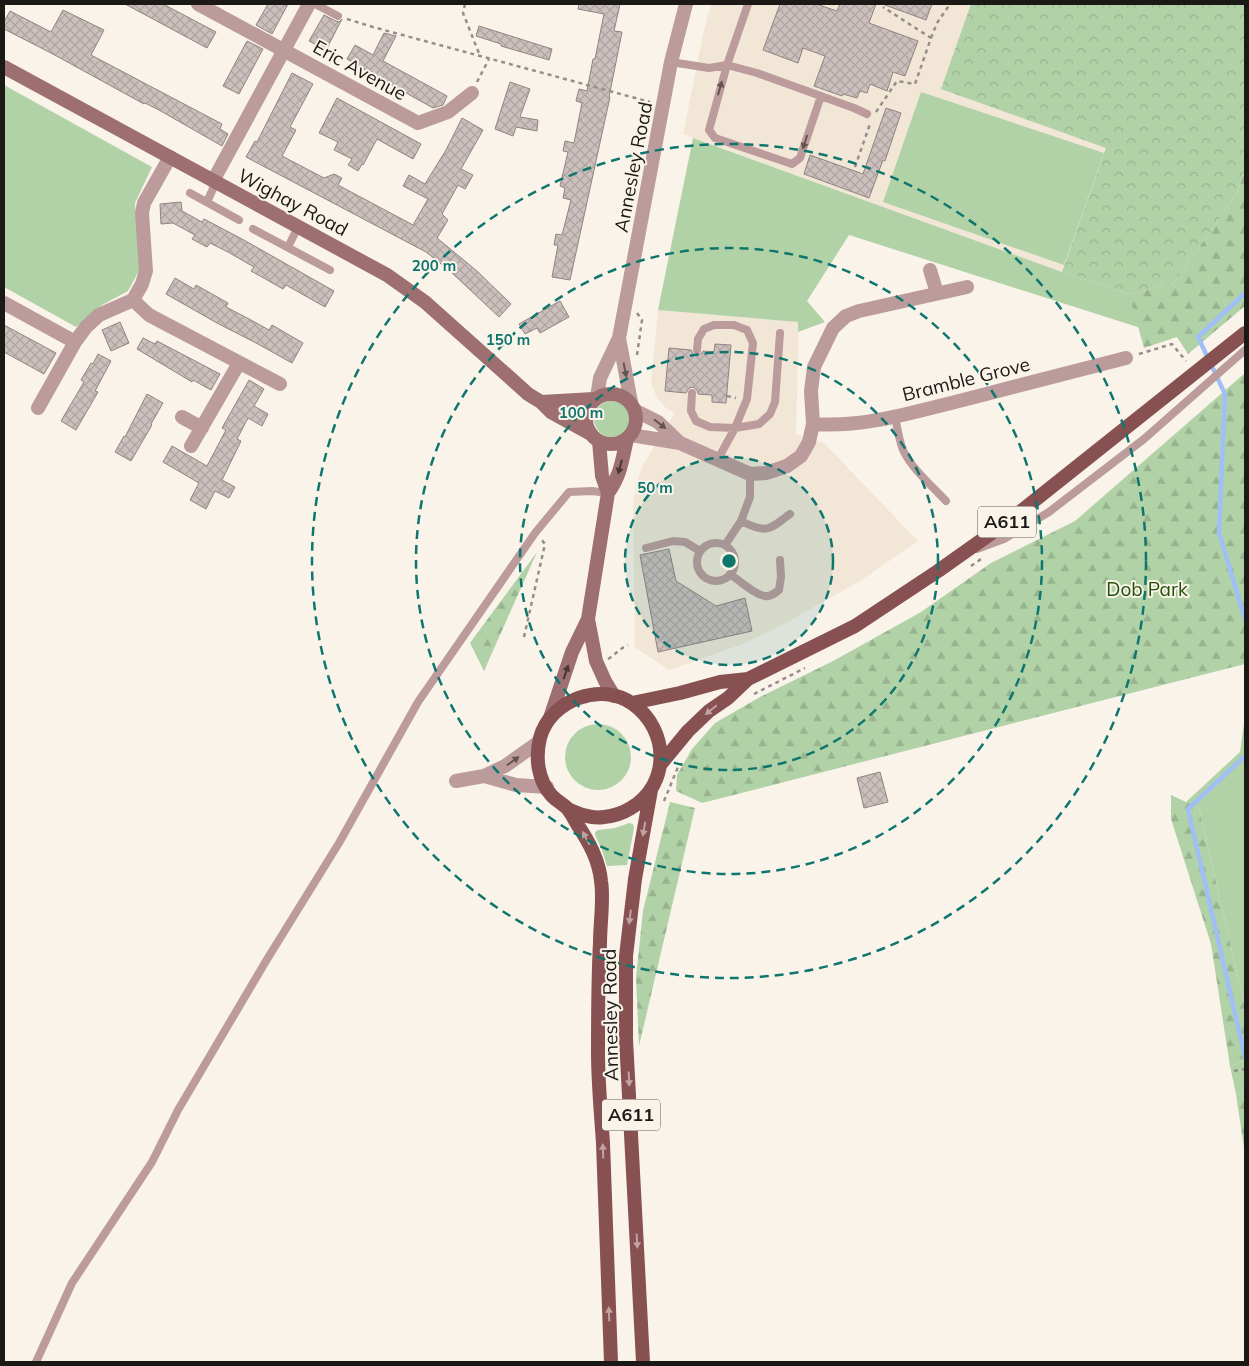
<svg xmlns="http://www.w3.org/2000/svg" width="1249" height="1366" viewBox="0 0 1249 1366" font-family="Mulish,sans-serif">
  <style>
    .built { fill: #f2e6d7 }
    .grass { fill: #b1d2a7 }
    .forest { fill: url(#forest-firs) }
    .park { fill: url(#park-crowns) }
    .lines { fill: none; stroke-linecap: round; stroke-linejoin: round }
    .stream { stroke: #a0bff7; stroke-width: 4.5 }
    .building { fill: url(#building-cross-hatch); stroke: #908482 }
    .path { stroke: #948f89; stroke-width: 2.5; stroke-dasharray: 4 4; stroke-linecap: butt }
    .service { stroke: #bb9b9b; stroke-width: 8 }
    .minor { stroke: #bb9b9b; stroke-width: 14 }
    .tertiary { stroke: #bb9b9b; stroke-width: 14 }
    .secondary { stroke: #9d6f70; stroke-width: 14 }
    .primary { stroke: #875152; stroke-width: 14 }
    .oneway { fill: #635452 }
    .oneway2 { fill: #483736 }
    .oneway3 { fill: #c0a29e }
    .ring { fill: none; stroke: #0f766e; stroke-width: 2.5; stroke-dasharray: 9 6 }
    .labels { text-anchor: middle; stroke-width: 4; stroke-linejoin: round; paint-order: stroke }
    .shield { fill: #faf3ea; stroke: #5e5a56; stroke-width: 1 }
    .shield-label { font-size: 18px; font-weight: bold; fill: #1b1916 }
    .street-label { font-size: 19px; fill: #1b1916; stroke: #faf3ea }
    .park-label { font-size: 19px; fill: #1f5206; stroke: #faf3ea }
    .centre { fill: #0f766e; stroke: #faf3ea; stroke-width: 2.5 }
    .ring-label { font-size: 15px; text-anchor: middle; font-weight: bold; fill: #0f766e; stroke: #faf3ea; stroke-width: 4; stroke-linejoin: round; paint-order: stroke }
  </style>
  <defs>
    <pattern id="forest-firs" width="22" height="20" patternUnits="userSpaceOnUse" patternTransform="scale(1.25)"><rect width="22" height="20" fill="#b1d2a7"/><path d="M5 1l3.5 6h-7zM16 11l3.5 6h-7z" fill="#98b48f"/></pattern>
    <pattern id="park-crowns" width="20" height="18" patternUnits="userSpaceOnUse" patternTransform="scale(1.25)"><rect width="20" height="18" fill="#b1d2a7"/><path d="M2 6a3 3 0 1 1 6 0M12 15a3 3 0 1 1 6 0" fill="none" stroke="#98b48f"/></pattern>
    <pattern id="building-cross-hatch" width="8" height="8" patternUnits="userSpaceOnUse" patternTransform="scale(1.25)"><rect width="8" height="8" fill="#ccc0bd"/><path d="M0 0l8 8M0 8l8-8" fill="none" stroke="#afa4a2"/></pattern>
  </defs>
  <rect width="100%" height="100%" fill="#faf3ea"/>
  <path class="built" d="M711,4H1245V264L1200,312L1129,294L1062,272L683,134L702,39Z
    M658,310L799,322L796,434L824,443L918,541L860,581L784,624L743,644L669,670L635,647L633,507L636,483L644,463L675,413L666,408L657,398L651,383Z"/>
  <path class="grass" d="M4,85L152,167L135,203L140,269L128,291L102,305L76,327L4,287Z
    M921,92L1104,153L1064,265L883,202Z
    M693,138L1062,272L1129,294L1147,299V330L849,235L807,301L825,322L798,332V322L658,310Z
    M594 419a18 18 0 1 1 36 0a18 18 0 1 1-36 0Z
    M1245,716V1008L1199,808L1186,802L1240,752Z
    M565 757a33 33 0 1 1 66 0a33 33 0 1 1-66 0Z
    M629,823L633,824L634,828L627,865L607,866L602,850L595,835V832L598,830L615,828Z
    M1245,1061V1092L1236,1094L1230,1066Z"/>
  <path class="forest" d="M1245,168V306L1188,354L1177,337L1144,348L1129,294L1173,284L1237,193Z
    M1245,373V664L702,803L676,791L677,775L692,749L715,723L760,697L835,660L921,612L991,563L1075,521Z
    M537,552L484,671L470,643Z
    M1171,795L1199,808L1245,1008V1061L1230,1066L1211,944L1171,819Z
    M670,802L695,808L639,1046L636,977L643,911Z
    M1245,1092V1155L1236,1094Z"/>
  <path class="park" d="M971,4H1245V168L1237,193L1173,284L1129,294L1062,272L1106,148L941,89Z"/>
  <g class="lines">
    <path class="stream" d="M1245,293L1198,337L1225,394L1219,533L1245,619
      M1245,756L1188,809L1245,1057"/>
  </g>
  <path class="building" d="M125,4H163L216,32L207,48Z
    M268,4H288L272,34L256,25Z
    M579,4H620L614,31L622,32L609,97H610L570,280L552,277L558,245H554L556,234L562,235L571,200L563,198L565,188L560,186L568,152L563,151L565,141L574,143L582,103L576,101L579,89L587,91L593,59H595L604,14L578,9Z
    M780,4H816L837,11L840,4H876L869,23L918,41L905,76L893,72L887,91L870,84L867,93L860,91L857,98L843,94L842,96L814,86L825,56L803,48L798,63L763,50Z
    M886,4H932L926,20L885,5Z
    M63,10L104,30L91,55L222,124L220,129L228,134L222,146L159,110L145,103L144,104L51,53L4,29V22L10,11L51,32Z
    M324,15L336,21L339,22L342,19L326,50L309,41Z
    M479,26L552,49L549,60L501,46V44L476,36Z
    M384,33L396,36L383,61L447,96L443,105L433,108L365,70L347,59L355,45L373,55Z
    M247,41L263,49L239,94L223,86Z
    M292,73L313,84L290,127L296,130L282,156L324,178L334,174L342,178L338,185L413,225L428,199L403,186L409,175L425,184L446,150L462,118L483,130L461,169L473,175L465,189L458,185L442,214L448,220L437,238L477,271L511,304L499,317L450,271L426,252L246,157L255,141L257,142Z
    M510,82L530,89L520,117L538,120L537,131L516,127L513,136L495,129Z
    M337,98L421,144L413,159L377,139L363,165L362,164L358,171L348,165L352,159L334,150L338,142L319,133Z
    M886,108L901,113L885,161L883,160L869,198L804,174L810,155L863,174Z
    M181,202L182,211L202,222L204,219L242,239L334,291L325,307L286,285L283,289L269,281L251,271L254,267L228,252L210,243L207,247L192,239L195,235L173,223L161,224L160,204Z
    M175,278L194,289L196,285L228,303L226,307L251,320L269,330L272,325L303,343L292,363L258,344L217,323L166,294Z
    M560,301L569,317L540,333L537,328L525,334L519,324Z
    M120,322L129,343L111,351L102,330Z
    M4,325L56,353L44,374L4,352Z
    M143,338L155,344L157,341L220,374L211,390L193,380L192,382L137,349Z
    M715,344L731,345L726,403L712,402V395L698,394L697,390L693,387L689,388L686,393L665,391L669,348L691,350L693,354L697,356L701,354L703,351L714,352Z
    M98,354L111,361L95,391L98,392L76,430L61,421L84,382L81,380L91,363L93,364Z
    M249,380L264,389L254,406L268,414L262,426L248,418L237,439L241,441L222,480L235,487L229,498L215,491L206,509L190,500L199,483L163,462L172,446L207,466L226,430L222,428Z
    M147,394L163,403L151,424L152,425L131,461L115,452L124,436L125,437Z
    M669,549L676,581L716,606L745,598L752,631L658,652L640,555Z
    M880,772L888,802L864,808L857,778Z"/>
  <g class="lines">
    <path class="path" d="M465,4L463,13L480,56
      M347,19L373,27L650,102
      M931,38L937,23L950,4
      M477,82L489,59
      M876,112L897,81L915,84L931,38L883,7
      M855,167L870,124
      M637,313L642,320L637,355
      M1139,354L1172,344L1186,361
      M727,396L736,398
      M971,566L981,559
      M524,637L545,544L541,539
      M608,659C616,654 619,649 628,645
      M754,694L805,668
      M664,801L678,767
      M1234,1071L1245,1069"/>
    <path class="service" d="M315,4L338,16
      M748,4L727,65L757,73L854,108L867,114
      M671,62L709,68L727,65L709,130L715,138L792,164L800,158L821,96
      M190,193L239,220
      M207,202L216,182
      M253,229L330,270
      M288,247L298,227
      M697,350L698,339L704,329L714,325H734L747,330L753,343L747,399L735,428L718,459
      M692,393L691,411L696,421L710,427L735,428L759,424L770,414L775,402L780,333
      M895,416C897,427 899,440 903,450C911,468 933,487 946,501
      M741,521C767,534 769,530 790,514
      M697 562a19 19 0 1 1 38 0a19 19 0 1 1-38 0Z
      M725,545L741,521L750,497V474
      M646,548L673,541L685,542L700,551
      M977,549L1004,539L1049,512L1144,439L1245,350
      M730,574C739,580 755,595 765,596C771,597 775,593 779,590L781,577L780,560
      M36,1362L72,1283L152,1162L178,1110L266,961L339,843L418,702L535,533L569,492L592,491L608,493"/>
    <path class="minor" d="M198,4L418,123L448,112L472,93
      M213,181L309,4
      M930,270L937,293
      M133,300L149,315L280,384
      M4,303L75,342
      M38,408L75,342L86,327L99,315L133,300L142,284L146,271L142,213L144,203L170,157
      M636,411L658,422L680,443
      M182,417L202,428
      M813,424C864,428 914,412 963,400C1018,386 1072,372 1126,358
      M631,435L680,443L750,474L766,473L787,466L801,456L809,442L813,424L811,391L814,367L833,328L846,316L859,311L967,287
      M191,446L239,363
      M484,776L516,785L547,787
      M456,781L484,776L505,766L539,742"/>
    <path class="tertiary" d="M619,338L631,402
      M597,397L600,378L619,338L671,62L686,4"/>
    <path class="secondary" d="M4,67L387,275L425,302L508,376L528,394L541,402L551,412L591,434
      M586 419a25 25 0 1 1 50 0a25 25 0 1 1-50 0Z
      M541,402L594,399
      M608,493C621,475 622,460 627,439
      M588,619L596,661L605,681L614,696
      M550,718L572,652L588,619L608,493L602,476L599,441"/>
    <path class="primary" d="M632,703L680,693L720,682L748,679
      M660,765L688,731L709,711L728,698L748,679L855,626L938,571L1010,520L1245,333
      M568,809C579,814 591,819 604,817C614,816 623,813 631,808C671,784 669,730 633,704C601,681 550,700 540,738C535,758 538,781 552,796C557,801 563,804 567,808C571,813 574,819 577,824C589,842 599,860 601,881C604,898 600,924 600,943C598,979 598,1016 598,1052C598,1083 601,1113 603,1143C606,1216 608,1289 611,1362
      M643,1362L626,1039V956L635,879L651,790"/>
  </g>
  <defs><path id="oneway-solid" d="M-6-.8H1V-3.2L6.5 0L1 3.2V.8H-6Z" transform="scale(1.25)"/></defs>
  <g class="oneway">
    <use href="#oneway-solid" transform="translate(720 88) rotate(-74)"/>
    <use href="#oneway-solid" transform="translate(805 142) rotate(108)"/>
    <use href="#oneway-solid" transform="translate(625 370) rotate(79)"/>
    <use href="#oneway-solid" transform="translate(660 424) rotate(38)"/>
    <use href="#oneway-solid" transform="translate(513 761) rotate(-35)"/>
  </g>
  <g class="oneway2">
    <use href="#oneway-solid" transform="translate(620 467) rotate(105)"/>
    <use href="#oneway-solid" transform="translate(566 672) rotate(-71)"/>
  </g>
  <g class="oneway3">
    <use href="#oneway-solid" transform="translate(711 710) rotate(141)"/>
    <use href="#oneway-solid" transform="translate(644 829) rotate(100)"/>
    <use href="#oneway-solid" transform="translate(586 838) rotate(-118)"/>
    <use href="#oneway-solid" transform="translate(630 917) rotate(97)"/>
    <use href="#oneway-solid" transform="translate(629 1079) rotate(87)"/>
    <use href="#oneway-solid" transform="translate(603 1151) rotate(-92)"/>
    <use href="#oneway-solid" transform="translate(637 1241) rotate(87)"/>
    <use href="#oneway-solid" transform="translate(609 1314) rotate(-92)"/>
  </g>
  <circle cx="729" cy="561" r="104" fill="#0f766e" fill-opacity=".12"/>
  <g class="ring">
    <circle cx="729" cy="561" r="104"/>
    <circle cx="729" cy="561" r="209"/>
    <circle cx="729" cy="561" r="313"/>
    <circle cx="729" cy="561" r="417"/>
  </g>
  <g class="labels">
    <g class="shield">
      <rect x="978" y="506.5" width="58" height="31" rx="4"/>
      <rect x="602" y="1099.5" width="58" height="31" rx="4"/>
    </g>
    <g class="shield-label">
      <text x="1007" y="528">A611</text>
      <text x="631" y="1121">A611</text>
    </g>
    <g class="street-label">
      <text transform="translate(360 70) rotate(29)" y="7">Eric Avenue</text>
      <text transform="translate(633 167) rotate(-79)" y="7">Annesley Road</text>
      <text transform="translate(293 202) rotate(28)" y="7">Wighay Road</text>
      <text transform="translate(966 379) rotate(-14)" y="7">Bramble Grove</text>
      <text transform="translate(610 1015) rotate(-91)" y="7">Annesley Road</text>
    </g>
    <g class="park-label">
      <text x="1147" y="596">Dob Park</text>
    </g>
  </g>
  <circle cx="729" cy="561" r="8" class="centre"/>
  <g class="ring-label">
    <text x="434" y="271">200 m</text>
    <text x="508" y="345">150 m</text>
    <text x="581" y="418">100 m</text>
    <text x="655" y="493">50 m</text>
  </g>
  <rect width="1249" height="1366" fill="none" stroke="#1b1916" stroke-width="10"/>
</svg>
